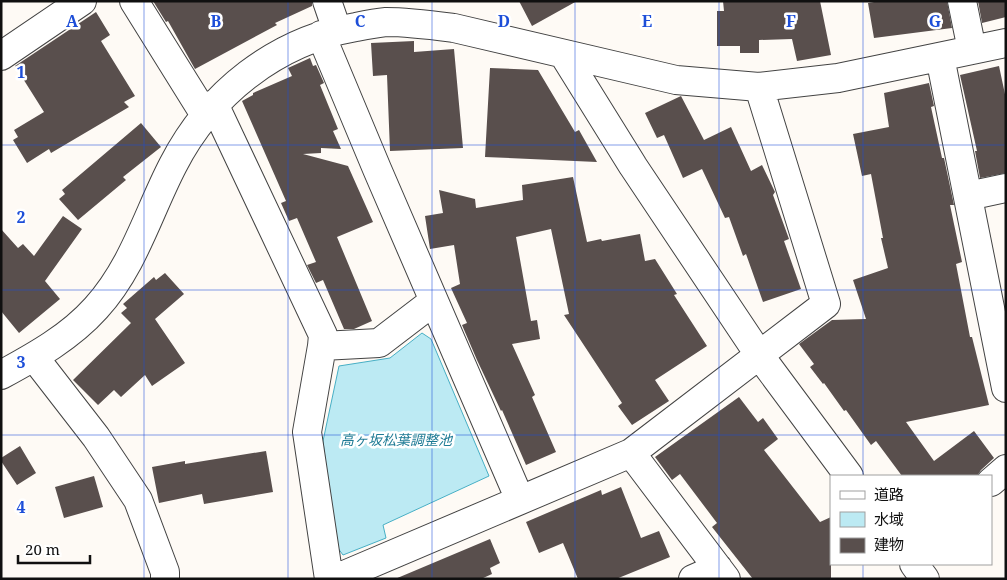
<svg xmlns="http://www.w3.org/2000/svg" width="1007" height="580" viewBox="0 0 1007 580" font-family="'Noto Serif','Noto Sans JP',serif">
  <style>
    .water { fill: #bceaf3; stroke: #47afc5 }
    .building { fill: #594f4d }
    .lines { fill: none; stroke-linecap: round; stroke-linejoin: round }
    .minor-casing { stroke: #434343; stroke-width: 30 }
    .minor { stroke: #fff; stroke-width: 28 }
    .grid { fill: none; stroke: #1d4ed8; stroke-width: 1; stroke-opacity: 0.55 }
    .labels { text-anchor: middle; stroke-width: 5; stroke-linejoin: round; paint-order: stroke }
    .water-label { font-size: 14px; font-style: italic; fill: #1f7b95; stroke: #fff }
    .grid-label { font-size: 16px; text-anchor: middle; font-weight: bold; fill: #1d4ed8; stroke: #fff; stroke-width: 5; stroke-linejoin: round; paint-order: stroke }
  </style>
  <rect width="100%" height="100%" fill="#fefaf5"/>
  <path class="water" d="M422,333L431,339L489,476L383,525L386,538L343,555L335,544L323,441L339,366L390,358Z"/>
  <path class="building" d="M153,1H312V6L275,23L277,25L195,69L168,21L166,22Z
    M519,1H577L532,26Z
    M723,1H820L831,55L797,61L792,39L759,40V53H740V46H717V11H724Z
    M880,1H947L952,28L874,38L868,3Z
    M978,1H1006V17L982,23Z
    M96,12L110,35L101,41L135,96L124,102L129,107L51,153L49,149L27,163L13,140L18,137L14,130L44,112L15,66Z
    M414,41V52L454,49L463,148L390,151L387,75L373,76L371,43Z
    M310,58L313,66L316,65L324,83L320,85L338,129L333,131L341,149L321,148V153L303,154L348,166L373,222L337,237L372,321L354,329H344L323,280L316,283L307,265L316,262L297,218L289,221L281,203L286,201L242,101L253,95V93L292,76L288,68Z
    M999,66L1006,99V173L980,178L975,151H977L960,75Z
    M490,68L538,70L575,132L579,130L597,162L485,157Z
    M929,83L934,106L931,107L942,158H944L954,205H950L962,262L956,264L970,337H972L989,405L906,422L934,461L974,431L994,458L981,470L977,476H902L876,441L871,445L846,410L844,411L824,383L823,384L810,367L814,364L799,344L832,320L866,319L853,280L888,268L881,238H883L871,174L862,176L853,134L889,127L884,93Z
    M681,96L704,140L731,127L751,171L762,165L775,192L773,195L789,239L784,241L801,289L763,302L746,254L743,256L729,217L725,218L702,169L683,178L664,135L657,138L645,113Z
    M141,123L161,147L123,177L126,180L78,220L59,199L65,194L62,190Z
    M573,177L587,242L601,239L602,241L640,234L645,261L655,259L677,294L674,295L707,346L655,380L669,401L632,425L618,406L622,403L564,315L569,314L551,229L516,237L531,321L537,320L540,339L512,344L535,395L532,397L556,452L526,465L502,410L501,411L477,360L462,325L467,323L451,288L460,284L454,245L430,249L425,216L443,213L439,190L475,199L476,208L523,200L522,185Z
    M63,216L82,229L45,281L60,299L19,333L1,311V229L18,248L23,244L34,256Z
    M165,273L184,294L155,319L185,363L152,386L145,375L121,397L114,390L98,405L73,380L131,323L121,313L127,308L123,304L154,277L156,280Z
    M739,397L758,422L763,418L778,439L764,450L820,522L831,517V579H753L712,527L717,523L680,474L672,480L655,457Z
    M20,446L36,473L17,485L1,461V458Z
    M266,451L273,492L204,504L202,494L159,503L152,467L185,461V464Z
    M94,476L103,507L64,518L55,487Z
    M621,487L641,538L659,531L670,557L616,579H578L563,543L539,553L526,522L601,490L602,495Z
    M490,539L500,563L490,568L492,574L481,579H395Z"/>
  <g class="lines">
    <g class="minor-casing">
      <path id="minor" d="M134,1L205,115
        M327,1L337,30
        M962,1L972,50
        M321,35L377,169L520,500
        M564,55L633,166L760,356L849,476
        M1,56L82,1
        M940,57L1006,388
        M214,104L323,335L322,346L307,432L329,579
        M968,196L1006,188
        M322,346L379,343L434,301
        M34,357L96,437L138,500L165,572V579
        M1,375C36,356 70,337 96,308C134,266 148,213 173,165C210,93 276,41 356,27C366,25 376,23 386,22C409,22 431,25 454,28L676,80L759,87L838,78L1006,43
        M631,453L726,579
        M991,482L1006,469
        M914,564L925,579
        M335,579L631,453L826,304L759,87
        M693,579L718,568"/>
    </g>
    <use href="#minor" class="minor"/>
  </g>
  <path class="grid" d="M144,1V579M288,1V579M432,1V579M575,1V579M719,1V579M863,1V476M1,145H1006M1,290H1006M1,435H1006M863,564V579"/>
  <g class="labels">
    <g class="water-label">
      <text x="396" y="445">高ヶ坂松葉調整池</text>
    </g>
  </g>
  <g class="grid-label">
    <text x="72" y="27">A</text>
    <text x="216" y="27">B</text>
    <text x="360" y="27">C</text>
    <text x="504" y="27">D</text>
    <text x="647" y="27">E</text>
    <text x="791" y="27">F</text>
    <text x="935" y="27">G</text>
    <text x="21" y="78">1</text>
    <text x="21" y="223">2</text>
    <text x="21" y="368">3</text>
    <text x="21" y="513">4</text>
  </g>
  <rect width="1007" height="580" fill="none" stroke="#101010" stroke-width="5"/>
  <rect x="830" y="475" width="162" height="90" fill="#ffffff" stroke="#9f9f9f"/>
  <rect x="840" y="491" width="25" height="8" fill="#ffffff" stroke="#9f9f9f"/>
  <text x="874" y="500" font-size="15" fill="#101010">道路</text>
  <rect x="840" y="512" width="25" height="15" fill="#bceaf3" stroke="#9f9f9f"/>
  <text x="874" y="525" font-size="15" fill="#101010">水域</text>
  <rect x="840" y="538" width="25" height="15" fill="#594f4d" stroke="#9f9f9f"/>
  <text x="874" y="550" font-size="15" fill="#101010">建物</text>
  <path d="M18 555v8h72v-8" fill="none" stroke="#101010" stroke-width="2.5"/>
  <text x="25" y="555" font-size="15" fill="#101010" stroke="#ffffff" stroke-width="4" paint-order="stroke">20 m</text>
</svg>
